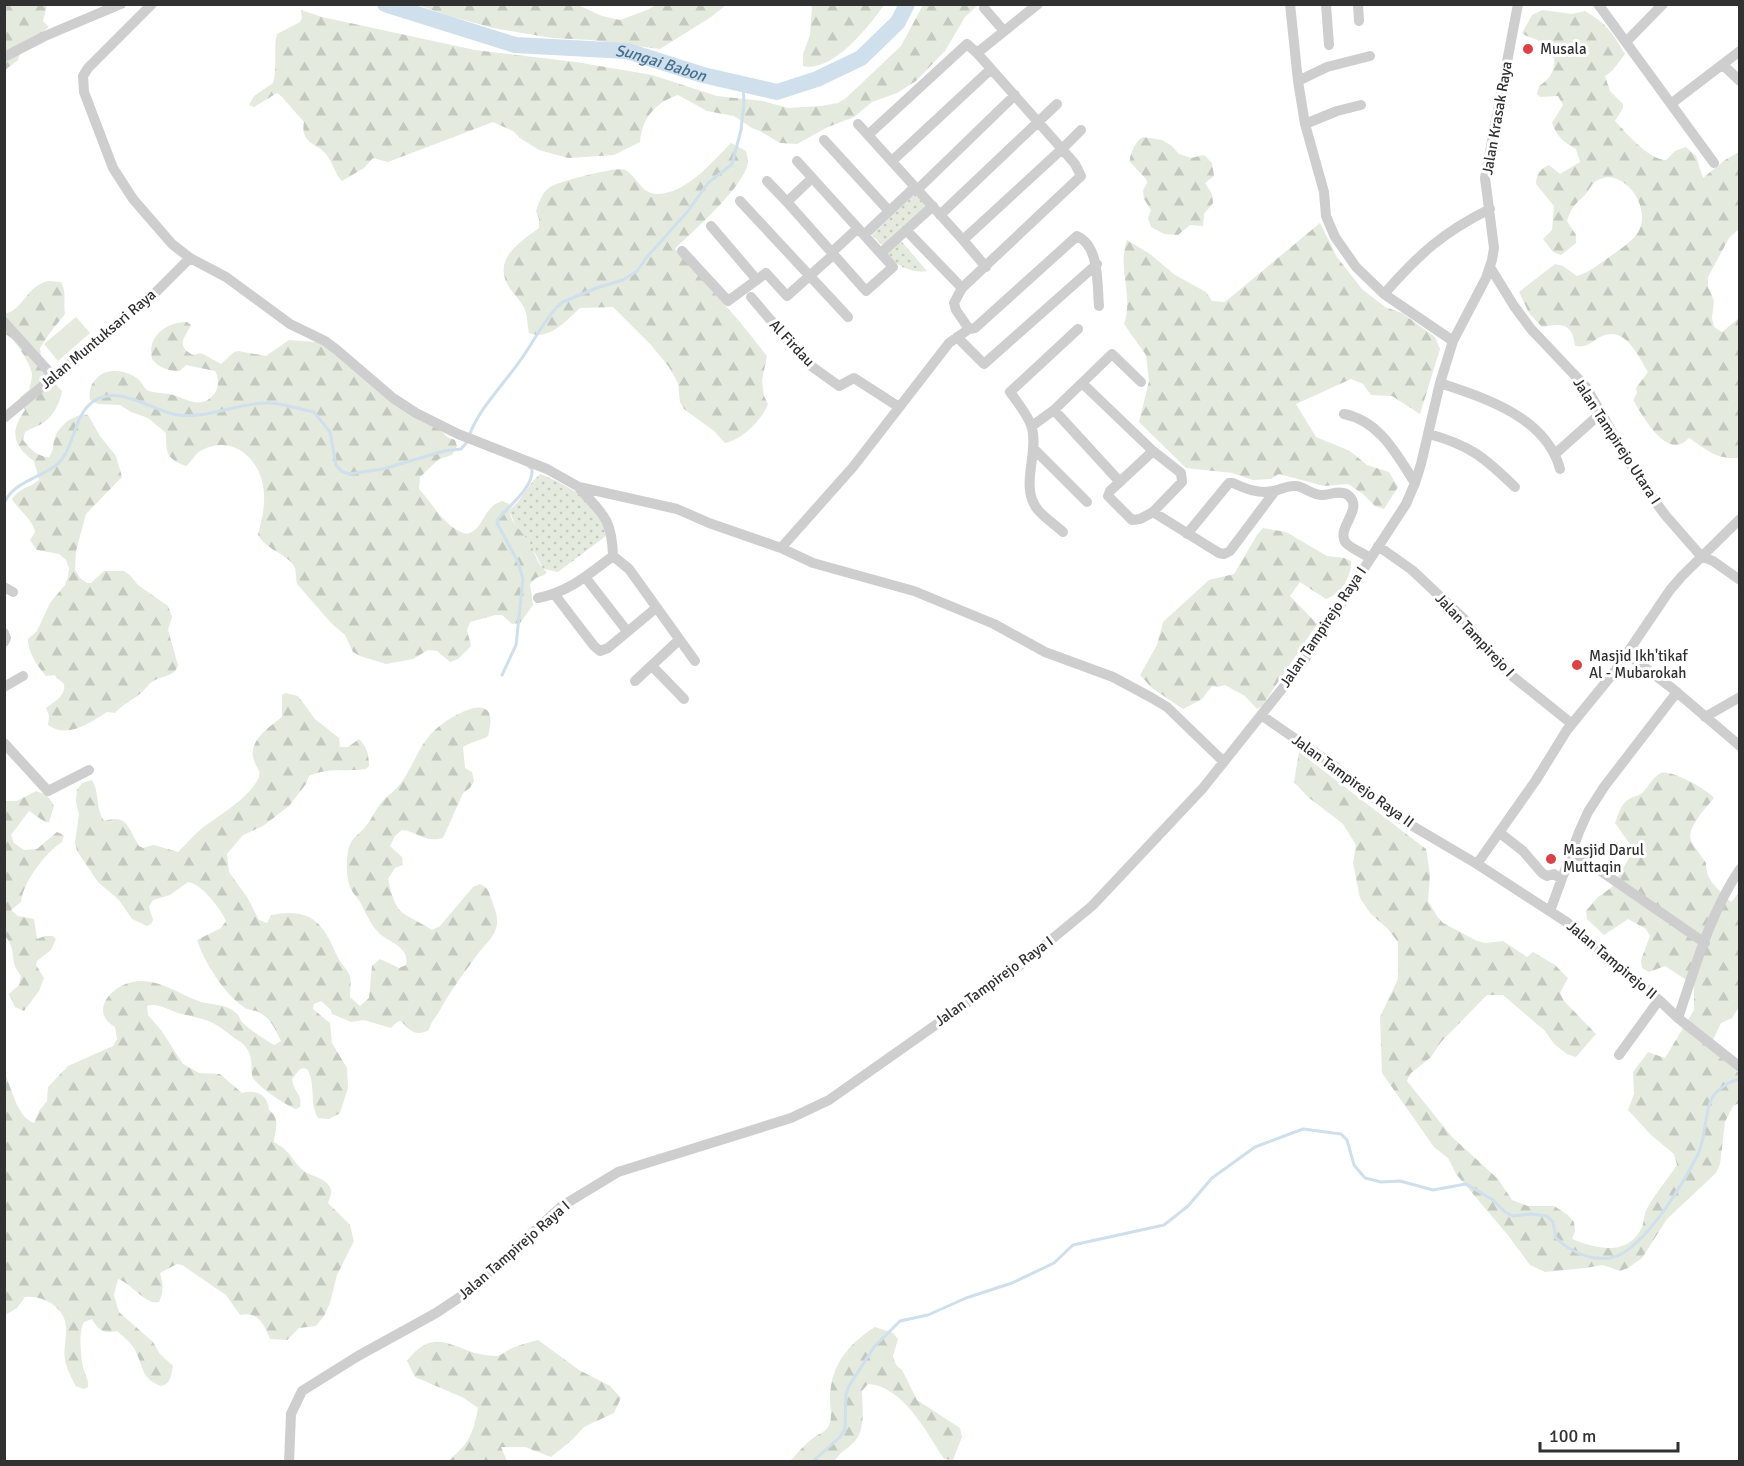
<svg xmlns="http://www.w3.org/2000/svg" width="1744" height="1466" viewBox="0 0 1744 1466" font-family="Signika,sans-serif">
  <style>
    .green { fill: url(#green-dots) }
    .forest { fill: url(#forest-firs) }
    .pitch { fill: #e4eade }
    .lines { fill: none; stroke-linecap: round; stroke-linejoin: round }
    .stream { stroke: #cfdfeb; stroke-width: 3 }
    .river { stroke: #cfdfeb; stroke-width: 16 }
    .street { stroke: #cecece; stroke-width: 10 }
    .poi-dot { fill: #d94347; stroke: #fff; stroke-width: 2 }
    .labels { text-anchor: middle; stroke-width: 6; stroke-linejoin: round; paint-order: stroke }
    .poi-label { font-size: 15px; fill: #313131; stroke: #fff; text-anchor: start }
    .street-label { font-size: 15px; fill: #313131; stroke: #fff }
    .water-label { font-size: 16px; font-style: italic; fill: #446f8f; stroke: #fff }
  </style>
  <defs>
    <pattern id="green-dots" width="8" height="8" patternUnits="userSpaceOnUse" patternTransform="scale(1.5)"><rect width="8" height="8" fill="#e4eade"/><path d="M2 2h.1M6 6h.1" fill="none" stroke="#c4c9bf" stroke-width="1.8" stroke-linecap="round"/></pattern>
    <pattern id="forest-firs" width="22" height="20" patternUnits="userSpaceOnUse" patternTransform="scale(1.5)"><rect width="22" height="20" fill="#e4eade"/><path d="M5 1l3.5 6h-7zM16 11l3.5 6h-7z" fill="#c4c9bf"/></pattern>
  </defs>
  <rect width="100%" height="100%" fill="#fff"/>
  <path class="green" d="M915,194L926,206L883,246L872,235Z
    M900,242H902L927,271C913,274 895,265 886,255Z
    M541,474C570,487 600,501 606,536L558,572L543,569L530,543L516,527L509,510C523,501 527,483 541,474Z"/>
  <path class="forest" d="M5,5H47L43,21L49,27L21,48L18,60L5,70Z
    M418,5H578L602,16L620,20L647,10L656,5H726L711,17L660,49L591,40L552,38L493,28L446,15Z
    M810,5H884C869,26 833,73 803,66V54L810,35L812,7Z
    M923,5H978L965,17L945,51L916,81L897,93L872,102L854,117L828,127L797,144L780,143L760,131L752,128L734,116L707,111L678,95C655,103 642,118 640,142L614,155L568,158L539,150L520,138L513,131L493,122L388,162L373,158L364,168L342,181C335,175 333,161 324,152C318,146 309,144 305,136C303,131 303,127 304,122L281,96L277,93L254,107L249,105L254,96L273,83C278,65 273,50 277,34L300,22L302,18L301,10L322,17L475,50L576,62L652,75L717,96L763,101L788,108L821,106L838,103L846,98L901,46Z
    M1542,10L1572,14L1585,11C1607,24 1612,32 1625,54L1613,70L1605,76L1610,91L1623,104V108L1615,121C1626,133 1649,160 1666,160L1675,151L1686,147L1696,156L1703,178L1725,160L1739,152V229L1729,238L1708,277V286L1714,301L1712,318L1714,327L1722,332L1739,318V458C1715,459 1709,451 1689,438C1667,462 1643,416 1633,400L1637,393L1636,388L1648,372C1638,356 1625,324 1600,337C1591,342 1588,348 1575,346C1573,323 1561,323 1542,327L1529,313L1519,292L1555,264L1563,266L1577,276C1590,272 1601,263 1612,255C1621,249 1631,242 1637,234C1655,207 1621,164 1596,181C1591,184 1589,191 1585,195C1576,203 1570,209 1567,221L1576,235V243L1561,255L1553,252L1543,239L1552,230L1554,206L1536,184C1536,175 1541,168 1549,165L1560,174L1580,162L1576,149C1564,142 1557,137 1552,123L1563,105L1558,96L1540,97L1537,94L1539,86C1559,74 1560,52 1539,41C1533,37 1528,38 1522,33L1532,15Z
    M1143,137L1162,140L1172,146L1179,154L1191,158L1204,155L1212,163L1214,176L1205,183L1212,194L1213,203L1204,214L1203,226L1190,225L1178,235L1164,234L1151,227L1148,218L1151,210L1144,199L1143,190L1147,183L1146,179L1130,162C1129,155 1136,140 1143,137Z
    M731,143L746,151C746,152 748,158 748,160C749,183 692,232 675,249L740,322L767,356L762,380L764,396L768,404C762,420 742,440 725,443L714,431L684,409L680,402L678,383L669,367L651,345L613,307L580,308C566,321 549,341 529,333C527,325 528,317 525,310C522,301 514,295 509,287C492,259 519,243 539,228V219L536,211C539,203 542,192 550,187C559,182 616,166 625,170C637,176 641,194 657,194C686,194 712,162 731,143Z
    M1320,223L1337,257L1362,289L1385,307L1402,313L1435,337L1440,349L1420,414L1392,396L1371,395L1363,384L1351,379L1296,404L1316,437L1350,451L1367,465L1389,472L1398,487L1384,509L1375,506L1363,494L1348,484L1324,486L1279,474L1271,479L1253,480L1232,473L1186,468L1139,422L1149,381L1146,355L1124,324C1134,297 1117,268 1127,240L1150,254L1175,275L1206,292L1212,301L1225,302Z
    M48,281L61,282C67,293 63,302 65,314L49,334L40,348L43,371L62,391C61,401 52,418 43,423C37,427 31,428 25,432L23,440C30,449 38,457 49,457C55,449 52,442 56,435C61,424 76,413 88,415L100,436L116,456L122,477L86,514L76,551L75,570L80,578L87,583H91L104,571H124L130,575L138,585L168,606L172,617L168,630L178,665C174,678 161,675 152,682C148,685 145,689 142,692C133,700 123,704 115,713L107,712C90,723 67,739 48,725L49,716L46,708C55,701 66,696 64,684L54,675L46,676C37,666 28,652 28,639L37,631L50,603L65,585L68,577L69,568L66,560L59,554L37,550L30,540L35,532C32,518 19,511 12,499C22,486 28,489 39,480L34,461C12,445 10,431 25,410L20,397L29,390C30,385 32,380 32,375C31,364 15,338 5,334L4,314C24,310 26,286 48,281Z
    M187,322L191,325C185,337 175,346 193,355L201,353L221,364L234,352L238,351L266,356L289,340L316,342L325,345L439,428L447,437L455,440L457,446L452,455L439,459L420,477L419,489C434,505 444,527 466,534C485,530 481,508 502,501L509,504C509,527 524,530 532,547C536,556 538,566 547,572L544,575L536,578L530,584L533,605L520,623L512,624L502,615H495L470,622L467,630L471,646L458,659L450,662L437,651L428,650L413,659L386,664L360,656L353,652L345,635L331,623L298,585C294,578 298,569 292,563C282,552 266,549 258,535C261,522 265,508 264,494C263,462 235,433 202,450C195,453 193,461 186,466C166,459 166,452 166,433L148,418L131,412L120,405L98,404L90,400C89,392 90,385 96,379C106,367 127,370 138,379C142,382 143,387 147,390C152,393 163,393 169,394C185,397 201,412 215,393C219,386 219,378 215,371L186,365L180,371C171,372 157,367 152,359C147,336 166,322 187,322Z
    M1263,528L1286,532L1327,556L1344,558L1351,561C1352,576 1341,594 1326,599L1300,582L1290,596L1317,624L1262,706L1257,709L1245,696L1225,685L1217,687L1212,686L1202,699L1183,709L1152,688L1140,675L1157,645L1163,622L1209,580L1234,574L1257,535Z
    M286,693L298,696L315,719L339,738L340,747H348L359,739C367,747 369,755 369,766L366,769C347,772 328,767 309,776L306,784L289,806L263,826L243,835L227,854L229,872L247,897L259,920L267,923L271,915C312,907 323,923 338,958C341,964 346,968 349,974C352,979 350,990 350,997L360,1006L369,998L372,966L380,959L399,968L406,965C410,947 390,943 379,933C370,924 366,913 360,902C358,898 354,895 352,891C346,880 346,863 348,851C351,837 359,835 366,826C372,819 375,810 381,803C388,795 398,789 403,780C414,764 420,743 435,730C453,714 502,686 488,736C480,741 471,742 463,747L465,768L472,772L474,781L470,788L463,793L443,838C424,843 419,832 402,830L395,836L390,846L402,857L403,865L395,868L388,879C397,919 401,910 432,930L440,926L473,887L480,884C489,888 489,893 492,901C495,909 498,917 497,924C495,938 484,945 477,955C464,973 451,990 440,1010C436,1018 431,1021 429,1030C416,1037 410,1031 401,1021L397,1022L391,1028L364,1020L351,1022L332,1014L331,1010L321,1001L314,1004L313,1009L330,1023L332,1043L347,1068L348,1088L340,1113L329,1119L318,1118C309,1102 316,1088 308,1070L304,1068L300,1069L292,1079C293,1091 303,1095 300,1107L296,1109C287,1106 253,1084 252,1075C251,1064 253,1055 244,1045C241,1041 236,1040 233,1037C210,1018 205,1020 178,1013C169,1010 157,1002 147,1006L148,1015L161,1030L183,1064L199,1073L220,1074L242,1093C256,1089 268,1095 269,1110C281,1119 275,1129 274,1142C291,1151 291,1160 304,1171C312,1177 328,1178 331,1190C332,1194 329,1199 328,1203L350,1225L354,1241L337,1275L330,1303L324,1316L316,1326L299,1328L287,1340L270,1339C264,1324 258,1311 240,1315L226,1295L182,1265L177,1264L160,1273C163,1284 164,1291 159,1302C147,1306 132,1284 118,1279L114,1295L119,1312L153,1342L160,1354L173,1366C171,1375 171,1384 161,1386C142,1379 144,1369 136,1352C132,1343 124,1337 117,1331C104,1334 98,1330 92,1319L84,1322C78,1333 81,1356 83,1367C85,1375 89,1380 88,1387L84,1389L76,1386C72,1379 68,1372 66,1364C62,1352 67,1340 66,1327C65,1308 44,1295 25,1297L17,1308L5,1315V1074C12,1089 17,1117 34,1123L39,1111L47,1101L48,1087L68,1066L113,1046L117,1039L115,1027C86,1010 116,981 140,981C163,981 181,995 201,1002C213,1005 227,1004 236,1013C240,1016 240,1021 244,1024C253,1032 264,1039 274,1045L281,1041C275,1029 271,1018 258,1012C254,1010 249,1010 245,1008C225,995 204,962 197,940L221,928L226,921C221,909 201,883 188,882L170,895L153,900L149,907L153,920L151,924L147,926L132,919L119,900L98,882L77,851L75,842L79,815L76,801L77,790L82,783L92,780C100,793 95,808 104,821C128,814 127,827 139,846L143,848L154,845L178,852C185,845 193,836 201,829C217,817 251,797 259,777C261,773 258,769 256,765C244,743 267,729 282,717V695Z
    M1299,752L1426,849L1430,874L1428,901L1437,916L1443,923L1477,941L1486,943L1503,941L1527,957L1533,952L1555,965L1568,978L1560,993L1564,1001L1596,1034L1576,1057L1567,1054L1554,1044L1545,1031L1503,995H1487L1441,1042L1431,1057L1410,1074L1407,1081L1452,1137L1498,1179L1512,1200L1528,1206H1554L1568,1215L1574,1222L1575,1231L1572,1239C1597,1249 1628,1257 1642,1227C1644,1222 1644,1217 1645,1213C1651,1198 1668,1179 1677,1165L1674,1154L1651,1135L1628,1110L1634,1094L1633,1072L1648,1052L1665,1058L1694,1010V985L1665,966L1649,972L1642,968L1641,960L1650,936L1646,929L1628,919L1604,935L1587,919L1586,911L1597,898L1612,887L1634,850L1615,823C1619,812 1622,801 1633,797C1638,795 1638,796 1642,793C1649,787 1652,777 1661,773C1671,769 1708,790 1714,798C1706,808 1684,830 1692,843C1696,850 1702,856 1706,863C1705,881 1720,890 1731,902L1739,893V1007L1732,1018L1721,1023L1713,1040L1715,1053L1739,1073V1103L1733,1106L1725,1122L1720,1164L1716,1173L1667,1219L1642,1258L1628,1268L1620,1271L1603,1265L1585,1268L1545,1272L1530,1265L1507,1234L1456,1174L1448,1158L1434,1147L1382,1073L1380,1017L1398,979V942L1388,929L1370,913L1360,898L1353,863L1356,845L1343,824L1308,797L1294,782Z
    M36,791L47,795L54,806L49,822H45L29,811L11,835L14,843L24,850L37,849L57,832L64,835L62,842C45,853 23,882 21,902L11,910L18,916L34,919L37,939L45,936H53L56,939L51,950L37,961L36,965L44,978L39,991L24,1011L15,1007L9,994L19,985L21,976C18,972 15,967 14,963C12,951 13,945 5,936V801H17Z
    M875,1327L893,1333L898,1339L893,1356L896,1365L902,1370L917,1400L960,1428L962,1437L953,1460L944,1459C928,1434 902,1385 868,1384L862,1391C862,1406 866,1429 855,1441C848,1449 839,1452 835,1461H790C797,1454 804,1445 813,1438C818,1434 824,1433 828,1427C833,1419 830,1408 830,1399C830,1366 848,1344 875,1327Z
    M538,1340L579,1370L610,1386L621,1398L614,1413L584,1427L573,1439L551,1457L525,1447H501L507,1461H448C469,1443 473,1435 478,1408L464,1398L415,1377L407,1361C437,1321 457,1356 495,1356C502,1356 508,1349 515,1347C522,1344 530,1342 538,1340Z"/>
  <path class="pitch" d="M76,317L90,333L58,361L44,344Z"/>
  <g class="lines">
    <path class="stream" d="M469,436C479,408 505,383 522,358C534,341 543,322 557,307L563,302L599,287L623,280L637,271L647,257L688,211L708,183L732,164L741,130L744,103L743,84
      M4,503C14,482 37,479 55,466C73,453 73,421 88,406C114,379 152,412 178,415C207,419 236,404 265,403C281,402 298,409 314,412L330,432L336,465L341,471L349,474L383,469L444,451L461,449L467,442
      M502,675L516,645L523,579L518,562L497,523L498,519C509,506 534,487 532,469L529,467
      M812,1462L840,1437L845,1429L846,1394L849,1386L874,1347L900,1321L928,1315L966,1298L1012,1283L1054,1263L1073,1245L1164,1225L1188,1206L1212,1178L1255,1147L1303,1129L1341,1134L1347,1140L1354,1165L1365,1178L1381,1182L1400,1181L1433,1190L1466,1184L1493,1200L1505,1212L1513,1216L1531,1214L1547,1216L1553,1222L1556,1238C1572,1254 1602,1266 1623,1253C1652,1235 1683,1184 1698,1154C1706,1138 1704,1116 1711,1100C1716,1090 1729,1081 1740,1079"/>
    <path class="river" id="s1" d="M385,4L515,45L627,51L703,75L777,92L817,79L861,58L898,22L907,4"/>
    <path class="street" d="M152,4L88,68L83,76L84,92L113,168L133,199L172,244L190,258L226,277L290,324L325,341L337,350L393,398L416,413L458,434L547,469L579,487L677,509L709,523L781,548L813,563L914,591L994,624L1045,652L1113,677L1152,698L1167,707L1224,762
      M1290,4L1298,81L1305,124L1324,192L1326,216L1335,237L1356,267L1384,294L1453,341
      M1326,4L1329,45
      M1358,4L1359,21
      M1598,4L1714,163
      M984,8L1004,31
      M1626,42L1663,4
      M4,57L45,36L121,4
      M1723,65L1740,81
      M1298,81L1327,67L1370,56
      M1672,103L1740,51
      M858,124L915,187L864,235
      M1305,124L1337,111L1361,105
      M868,135L967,44L977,53
      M824,140L889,211
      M892,161L991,69
      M767,181L787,202L812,178
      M915,187L963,240
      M918,189L1015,95
      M740,201L848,317
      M787,202L866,291L893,267L797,161
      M940,215L1057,104
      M711,226L757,280
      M906,230L962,288
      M682,251L728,301L766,273L787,296L833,255
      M831,253L858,228
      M881,253L933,206
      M986,267L963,240L1062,149L977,53L1038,4
      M1490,267L1514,306L1531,329L1586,387L1642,484L1666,516L1701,556L1713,561L1740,580
      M1384,294C1418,255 1443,232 1490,209
      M751,297L807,363L839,386L854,378L899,407
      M4,322L53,376
      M969,329L956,310L954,303L962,288L1081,176L1075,164L1062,149L1081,130
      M957,337L984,364L1097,264
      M1082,383L1153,451L1181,473L1182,482L1153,512
      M1440,383C1485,398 1546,417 1560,469
      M1054,410L1120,482
      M1344,414C1380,421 1397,455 1415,483
      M4,418L153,295L190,258
      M1032,426L1054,410L1112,354L1141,382
      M1429,434C1470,445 1485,458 1515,487
      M1035,450L1087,502
      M1153,451L1110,491L1108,496L1132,520L1140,519L1153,512L1219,553L1224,554L1230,551L1275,491
      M1555,454L1601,413
      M579,488C603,514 612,519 613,556L629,569L695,661
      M1063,532C1055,525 1045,518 1038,510C1019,487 1039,454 1032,428C1029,416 1017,402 1010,392L1078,329
      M1187,534L1229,483H1233C1246,489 1259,494 1273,491C1281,490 1287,485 1296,486C1305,487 1312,495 1322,495C1330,495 1342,489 1349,496C1364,510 1335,528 1346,543C1352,549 1363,553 1370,558
      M1378,546L1412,570L1465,620L1481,645L1511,675L1572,724
      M781,548L853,467L949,343L969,329L975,328L1077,236C1100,246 1097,285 1099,306
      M585,577L627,631
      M4,587L13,592
      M555,595L594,646L600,651L608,648L656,608
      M538,598C569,592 589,574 613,556
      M4,633L6,638L4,642
      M1626,653L1673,689L1740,746
      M652,666L684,699
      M635,681L679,640
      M4,687L23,676
      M1261,715L1329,762L1399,818L1477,864L1568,923L1659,1000L1678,1018L1740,1067
      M1705,717L1740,697
      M4,743L48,791L89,770
      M1500,833L1523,851L1542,873L1547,876L1554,874L1561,879
      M1573,852L1705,943
      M1477,864L1536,780L1567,730L1615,671L1670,590L1682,576L1740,519
      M1550,911L1579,832L1588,812L1604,787L1677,692
      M1678,1018C1695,968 1710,913 1740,869
      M1619,1055L1659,1000
      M289,1462L291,1414L302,1391L358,1356L436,1313L466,1293L562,1206L618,1172L791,1118L829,1100L1018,967L1092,906L1203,788L1301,665L1406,504L1415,483L1421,464L1440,383L1453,341L1486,278L1492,260L1494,248L1485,178L1518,4"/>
  </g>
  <g class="poi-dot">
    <circle cx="1528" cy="49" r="6"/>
    <circle cx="1577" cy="665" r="6"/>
    <circle cx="1551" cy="859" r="6"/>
  </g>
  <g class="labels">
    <g class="poi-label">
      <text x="1540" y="54">Musala</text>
      <text x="1589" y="661">Masjid Ikh'tikaf<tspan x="1589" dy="17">Al - Mubarokah</tspan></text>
      <text x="1563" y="855">Masjid Darul<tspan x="1563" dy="17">Muttaqin</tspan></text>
    </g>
    <g class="street-label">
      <text transform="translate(1497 118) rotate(-80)" y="5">Jalan Krasak Raya</text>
      <text transform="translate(98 339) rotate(-40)" y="5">Jalan Muntuksari Raya</text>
      <text transform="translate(792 343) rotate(47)" y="5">Al Firdau</text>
      <text transform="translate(1617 441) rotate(57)" y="5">Jalan Tampirejo Utara I</text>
      <text transform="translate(1323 627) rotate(-56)" y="5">Jalan Tampirejo Raya I</text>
      <text transform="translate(1475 635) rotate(47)" y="5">Jalan Tampirejo I</text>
      <text transform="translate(1353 781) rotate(36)" y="5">Jalan Tampirejo Raya II</text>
      <text transform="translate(1612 960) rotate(40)" y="5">Jalan Tampirejo II</text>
      <text transform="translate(994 981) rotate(-36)" y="5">Jalan Tampirejo Raya I</text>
      <text transform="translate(514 1250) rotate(-41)" y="5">Jalan Tampirejo Raya I</text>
    </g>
    <g class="water-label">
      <text dy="6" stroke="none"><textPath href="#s1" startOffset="284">Sungai Babon</textPath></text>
    </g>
  </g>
  <rect width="1744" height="1466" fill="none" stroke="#313131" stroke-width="12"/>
  <path d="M1540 1442v9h138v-9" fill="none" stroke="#313131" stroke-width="3"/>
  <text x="1549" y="1442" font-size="18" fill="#313131" stroke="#ffffff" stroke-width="4.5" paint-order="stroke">100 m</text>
</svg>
